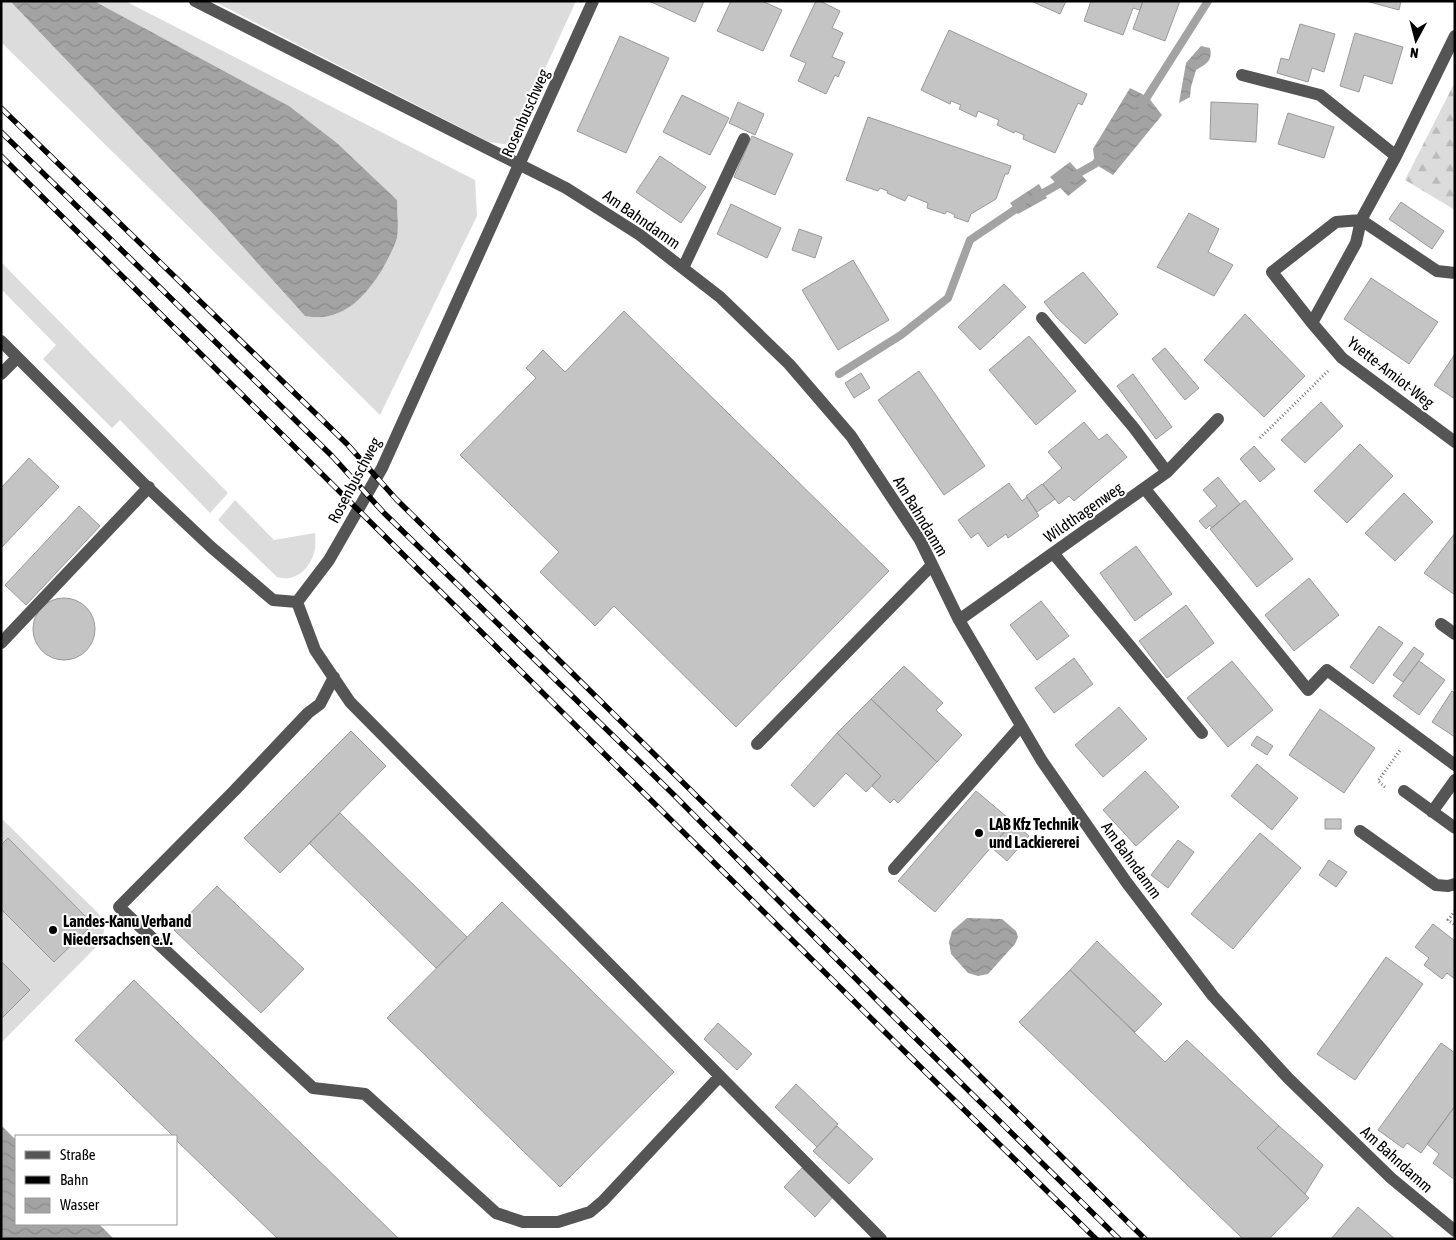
<svg xmlns="http://www.w3.org/2000/svg" width="1456" height="1240" viewBox="0 0 1456 1240" font-family="'Asap Condensed',sans-serif">
  <style>
    .grass { fill: #dcdcdc }
    .forest { fill: url(#forest-firs) }
    .water { fill: url(#water-waves) }
    .lines { fill: none; stroke-linecap: round; stroke-linejoin: round }
    .stream { stroke: #a3a3a3; stroke-width: 8 }
    .building { fill: #c4c4c4; stroke: #999 }
    .path { stroke: #777; stroke-width: 3; stroke-dasharray: 1 2.5; stroke-linecap: butt }
    .minor { stroke: #555; stroke-width: 12 }
    .rail-casing { stroke: #000; stroke-width: 5.5 }
    .rail { stroke: #fff; stroke-width: 4; stroke-dasharray: 11; stroke-linecap: butt }
    .poi-dot { fill: #000; stroke: #fff; stroke-width: 2 }
    .labels { text-anchor: middle; stroke-width: 4; stroke-linejoin: round; paint-order: stroke }
    .street-label { font-size: 16px; fill: #000; stroke: #fff }
    .poi-label { font-size: 16px; font-weight: bold; fill: #000; stroke: #fff; text-anchor: start }
  </style>
  <defs>
    <pattern id="forest-firs" width="22" height="20" patternUnits="userSpaceOnUse" patternTransform="scale(1.25)"><rect width="22" height="20" fill="#dcdcdc"/><path d="M5 1l3.5 6h-7zM16 11l3.5 6h-7z" fill="#bbb"/></pattern>
    <pattern id="water-waves" width="16" height="10" patternUnits="userSpaceOnUse" patternTransform="scale(1.25)"><rect width="16" height="10" fill="#a3a3a3"/><path d="M0 5q4-4 8 0t8 0" fill="none" stroke="#8b8b8b"/></pattern>
  </defs>
  <rect width="100%" height="100%" fill="#fff"/>
  <path class="grass" d="M1,1H10L218,219L305,316C342,323 364,298 382,269C387,260 394,249 397,238C399,226 397,212 397,200L337,143L289,106L94,1H125L475,180L477,216L380,415L1,42Z
    M213,1H576L510,145L489,142Z
    M1,262L228,493L210,513L120,420L112,428L43,359L56,345L1,289Z
    M235,500L274,540L315,533C315,538 316,544 315,549C311,568 296,583 277,577L218,520Z
    M1,818L99,914C105,924 106,933 99,944L1,1043Z"/>
  <path class="forest" d="M1455,82V210L1405,180Z"/>
  <path class="water" d="M10,1H94L289,106L337,143L397,200C397,212 399,226 397,238C394,249 387,260 382,270C364,298 342,323 305,316L218,219Z
    M1201,46L1210,48C1213,61 1206,64 1196,70L1191,87L1190,97L1179,103L1186,63Z
    M1130,88L1148,97L1162,115L1113,175L1095,164L1093,149Z
    M1070,162L1087,181L1068,196L1050,177Z
    M1039,184L1047,198L1018,214L1010,203Z
    M967,918L1002,919L1016,931L1018,937L1015,944L988,974L978,976L968,973L951,954L949,942L952,931Z
    M1,1125L16,1140V1224H99L114,1239H1Z"/>
  <g class="lines">
    <path class="stream" d="M1142,105L1208,1
      M1036,197L1095,164L1100,157
      M839,374L901,335L948,298L970,240L1022,205"/>
  </g>
  <path class="building" d="M649,1H704L695,22Z
    M731,1H762L782,10L763,51L717,31Z
    M816,1H820L840,11L832,28L843,33L832,57L845,62L838,77L835,75L826,94L798,81L806,63L790,56Z
    M1031,1H1066L1060,14Z
    M1091,1H1143L1140,10L1133,8L1123,35L1084,21Z
    M1143,1H1180L1165,41L1133,29Z
    M1366,1H1401L1399,10Z
    M1300,24L1335,34L1324,72L1312,68L1308,82L1277,73L1281,58L1289,60Z
    M949,30L1087,94L1082,105L1078,103L1055,153L1023,139L1024,135L1015,131L1014,133L997,125L999,120L978,111L976,117L959,109L961,105L951,101L950,104L921,90Z
    M1355,33L1403,47L1392,84L1364,75L1359,92L1340,86Z
    M620,36L669,58L626,153L577,131Z
    M682,95L729,118L710,155L663,132Z
    M738,102L764,114L755,135L729,123Z
    M1211,102L1258,104L1256,142L1210,139Z
    M1288,113L1334,127L1324,158L1278,144Z
    M868,117L1011,166L1008,174H1005L996,199L971,214L968,222L954,217L955,215L947,211L945,214L927,208L928,203L908,195L905,201L887,193L888,191L880,188L878,191L846,180Z
    M752,136L793,154L775,195L734,177Z
    M660,156L706,187L681,223L636,192Z
    M1401,202L1444,231L1432,249L1389,219Z
    M731,204L781,228L767,258L717,234Z
    M1189,213L1219,229L1208,252L1233,265L1214,296L1157,267Z
    M799,229L822,237L815,258L792,250Z
    M853,260L889,320L838,350L802,290Z
    M1083,272L1118,314L1085,344L1056,317L1044,302Z
    M1371,278L1438,322L1409,364L1344,319Z
    M1004,284L1026,307L980,350L958,327Z
    M624,311L889,571L736,727L614,606L595,626L540,572L559,552L460,455L536,378L526,368L543,350L565,372Z
    M1245,314L1305,376L1264,417L1204,360Z
    M1029,336L1076,391L1036,425L989,370Z
    M1165,348L1199,388L1185,400L1152,359Z
    M1455,354V399L1434,385Z
    M919,371L985,466L944,495L878,400Z
    M861,373L870,388L854,398L845,383Z
    M1133,374L1172,427L1156,439L1117,386Z
    M1321,402L1343,426L1305,463L1281,440Z
    M1084,422L1099,440L1107,434L1127,457L1074,501L1069,496L1059,504L1043,484L1062,468L1048,452Z
    M1360,444L1393,476L1347,523L1314,491Z
    M1254,446L1275,469L1260,482L1240,459Z
    M29,458L59,487L1,548V488Z
    M1218,477L1240,504L1212,528L1210,525L1206,529L1199,521L1217,506L1203,490Z
    M1009,483L1022,501L1027,497L1039,516L1008,538L1006,534L988,547L978,533L971,538L958,520Z
    M1042,484L1055,499L1037,512L1026,496Z
    M1404,493L1433,522L1395,561L1365,533Z
    M1245,500L1293,559L1257,587L1210,529Z
    M79,506L100,526L26,605L5,585Z
    M1455,533V595L1424,573Z
    M1136,546L1172,594L1135,621L1100,573Z
    M1309,578L1339,615L1294,651L1265,615Z
    M33 629a31 31 0 1 1 62 0a31 31 0 1 1-62 0Z
    M1041,601L1069,636L1037,660L1010,625Z
    M1186,605L1214,643L1167,678L1139,641Z
    M1379,626L1403,643L1373,684L1350,667Z
    M1414,647L1424,654L1403,682L1393,675Z
    M1074,658L1093,684L1054,713L1035,688Z
    M1232,661L1273,710L1228,747L1187,698Z
    M1419,661L1445,680L1419,715L1393,696Z
    M904,666L943,703L936,710L962,735L937,762L871,699Z
    M1452,691L1455,693V737L1432,722Z
    M871,699L937,762L898,803L894,799L890,803L872,786L881,776L837,733Z
    M1119,707L1147,739L1103,777L1075,745Z
    M1320,709L1375,748L1344,793L1289,755Z
    M351,731L386,766L280,873L244,838Z
    M837,733L881,776L866,792L846,773L814,807L791,785Z
    M1257,736L1273,746L1267,755L1251,745Z
    M1257,764L1298,798L1272,830L1231,796Z
    M1145,771L1179,807L1136,846L1103,810Z
    M976,791L1013,822L935,912L898,881Z
    M340,813L467,937L436,968L309,843Z
    M1325,819H1341V829H1325Z
    M1013,822L1029,836L1007,861L991,847Z
    M1260,833L1301,868L1233,949L1191,914Z
    M8,838L93,924L54,962L1,909V845Z
    M1178,840L1194,852L1168,888L1151,875Z
    M1329,860L1347,872L1336,887L1319,875Z
    M217,886L304,969L261,1013L174,930Z
    M502,902L674,1072L560,1187L387,1018Z
    M1433,924L1455,941V979L1447,973L1442,979L1424,965L1429,958L1415,947Z
    M1097,941L1162,1004L1135,1032L1070,970Z
    M1386,957L1423,984L1355,1080L1317,1054Z
    M1,961L30,990L1,1019Z
    M1070,970L1165,1062L1187,1040L1279,1126L1257,1148L1309,1198L1269,1239H1243L1019,1022Z
    M134,980L399,1239H278L176,1140V1136H173L75,1040Z
    M718,1023L752,1054L737,1070L704,1039Z
    M1441,1043L1455,1053V1106L1421,1153L1407,1143L1403,1148L1378,1130Z
    M796,1084L838,1124L817,1147L775,1107Z
    M1455,1106V1180L1433,1163L1439,1154L1427,1144Z
    M837,1126L873,1159L849,1184L813,1151Z
    M1279,1126L1323,1165L1305,1194L1257,1148Z
    M802,1168L833,1197L815,1217L784,1187Z
    M1358,1207L1395,1239H1331Z"/>
  <g class="lines">
    <path class="path" d="M1260,438L1329,370
      M1385,787L1378,781L1401,749
      M1455,911L1448,920L1455,925"/>
    <path class="minor" d="M195,1L566,188L640,235L720,297L789,364L851,436L920,540L959,620L1042,761L1127,883L1213,996L1288,1078L1391,1178L1455,1231
      M1455,36L1396,156L1361,220L1356,243L1312,323L1342,358L1455,442
      M1242,75L1320,95L1396,156
      M683,268L744,139
      M1042,318L1134,428L1167,472
      M1312,323L1272,272L1336,222L1361,220L1437,271L1455,273
      M1,341L142,482L211,547L273,600L297,602L329,560L382,468L593,1
      M1,374L17,358
      M1145,489L1308,690L1327,670L1455,765
      M1053,553L1202,733
      M297,602L315,650L350,702L881,1239
      M959,620L1167,472L1218,419
      M1441,624L1455,634
      M1,643L149,487
      M334,677L320,704L308,713L235,790L119,907L313,1088L365,1094L496,1213L523,1222H558L590,1212L603,1201L720,1076
      M757,744L932,565
      M1404,791L1455,828
      M1432,812L1455,780
      M1360,831L1436,885L1448,886L1455,884
      M894,869L1021,726"/>
    <g class="rail-casing">
      <path id="rail" d="M1,108L347,444L396,499L1145,1239
        M1,132L332,456L384,513L672,793L882,1005L1119,1239
        M1,156L896,1043L1096,1239"/>
    </g>
    <use href="#rail" class="rail"/>
  </g>
  <g class="poi-dot">
    <circle cx="979" cy="833" r="5"/>
    <circle cx="53" cy="930" r="5"/>
  </g>
  <g class="labels">
    <g class="street-label">
      <text transform="translate(525 113) rotate(-66)" y="6">Rosenbuschweg</text>
      <text transform="translate(642 219) rotate(35)" y="6">Am Bahndamm</text>
      <text transform="translate(1391 372) rotate(38)" y="6">Yvette-Amiot-Weg</text>
      <text transform="translate(354 480) rotate(-62)" y="6">Rosenbuschweg</text>
      <text transform="translate(1083 512) rotate(-35)" y="6">Wildthagenweg</text>
      <text transform="translate(921 516) rotate(59)" y="6">Am Bahndamm</text>
      <text transform="translate(1132 860) rotate(54)" y="6">Am Bahndamm</text>
      <text transform="translate(1397 1159) rotate(42)" y="6">Am Bahndamm</text>
    </g>
    <g class="poi-label">
      <text x="989" y="830">LAB Kfz Technik<tspan x="989" dy="18">und Lackiererei</tspan></text>
      <text x="63" y="927">Landes-Kanu Verband<tspan x="63" dy="18">Niedersachsen e.V.</tspan></text>
    </g>
  </g>
  <rect width="1456" height="1240" fill="none" stroke="#000000" stroke-width="5"/>
  <rect x="15" y="1135" width="162" height="90" fill="#ffffff" stroke="#999999"/>
  <rect x="25" y="1151" width="25" height="8" fill="#555555" stroke="#999999"/>
  <text x="60" y="1160" font-size="15" fill="#000000">Straße</text>
  <rect x="25" y="1176" width="25" height="8" fill="#000000" stroke="#999999"/>
  <text x="60" y="1185" font-size="15" fill="#000000">Bahn</text>
  <rect x="25" y="1198" width="25" height="15" fill="url(#water-waves)" stroke="#999999"/>
  <text x="60" y="1210" font-size="15" fill="#000000">Wasser</text>
  <g transform="translate(1416 40) rotate(187)" stroke="#ffffff" stroke-width="4" paint-order="stroke">
  <path d="M0-4L9 19L0 12L-9 19Z" fill="#000000"/>
  <text y="-8" font-size="14" font-weight="bold" text-anchor="middle" fill="#000000">N</text>
  </g>
</svg>
